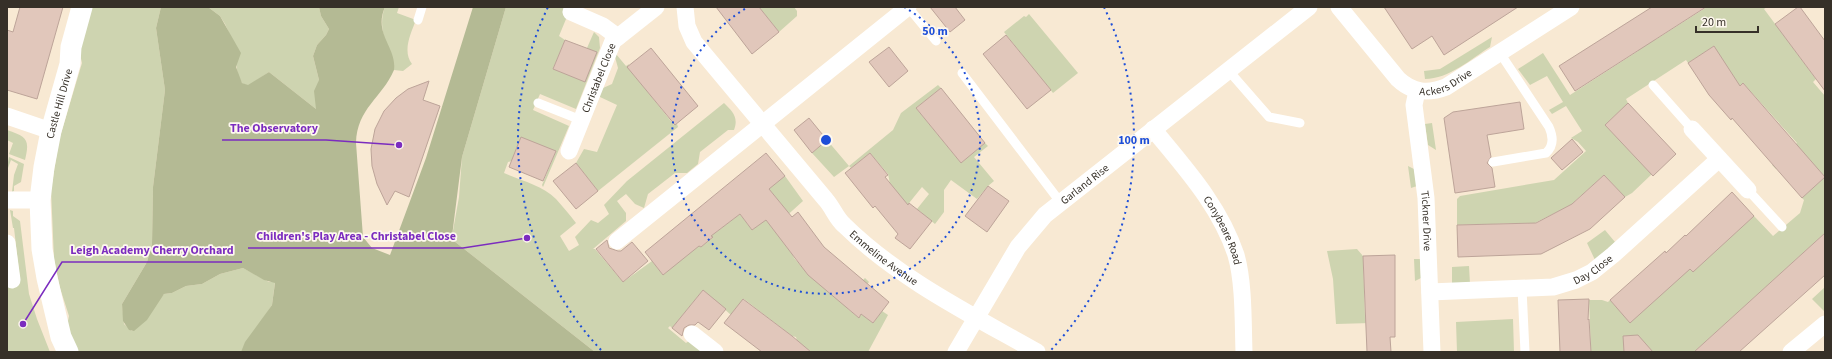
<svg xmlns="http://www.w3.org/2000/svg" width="1832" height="359" viewBox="0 0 1832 359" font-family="'Source Sans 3',sans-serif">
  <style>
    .green { fill: #ced4b0 }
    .forest { fill: #b4ba94 }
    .building { fill: #e1c7bb; stroke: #bda499 }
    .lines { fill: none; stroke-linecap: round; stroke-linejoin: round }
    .service { stroke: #fff; stroke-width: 9 }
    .minor { stroke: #fff; stroke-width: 17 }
    .tertiary { stroke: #fff; stroke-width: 21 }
    .ring { fill: none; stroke: #1d4ed8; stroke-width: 2; stroke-dasharray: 2 4 }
    .labels { text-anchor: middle; stroke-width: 3.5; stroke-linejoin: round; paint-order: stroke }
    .street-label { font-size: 11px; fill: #363028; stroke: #fef8ef }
    .centre { fill: #1d4ed8; stroke: #fef8ef; stroke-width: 2 }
    .ring-label { font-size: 12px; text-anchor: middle; font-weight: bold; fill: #1d4ed8; stroke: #fef8ef; stroke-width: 3.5; stroke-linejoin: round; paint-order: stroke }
    .leader { fill: none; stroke: #7b2cbf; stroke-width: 1.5 }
    .callout-dot { fill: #7b2cbf; stroke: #fef8ef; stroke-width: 1.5 }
    .callout-label { font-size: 12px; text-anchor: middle; font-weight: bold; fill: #7b2cbf; stroke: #fef8ef; stroke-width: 3.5; stroke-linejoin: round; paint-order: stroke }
  </style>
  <rect width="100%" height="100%" fill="#f8e9d3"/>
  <path class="green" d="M90,7H161L156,28L165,90L153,187L152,244L147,262L122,304L124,324L132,331L164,294L172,293L186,286L202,284L220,274L243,268L269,282H275L272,305L241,352H74L65,336L69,316L60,288L54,259L51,190L59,140L82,63L77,42Z
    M208,7H319L321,16L329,29L326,35L317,45L313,56L319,80L316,109L269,72L248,86L242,83L238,76L232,39L225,24L220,16Z
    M385,7H399L397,13L416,20C411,33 402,51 412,64L403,71L394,70V65C387,45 377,28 385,7Z
    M506,7H571L559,36L565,40L553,69L587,48L594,32L599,37L600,48L576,109L540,94L533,110L569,126L543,187L542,185L556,151L508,162L504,173C522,181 542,185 556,199C563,207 570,215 576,223L560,236L569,251L579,245L575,237L591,220L598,223L609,214L604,205L627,181L724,103C732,111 739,117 734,130H728L700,152L698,164L687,173H675L648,194L644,208L635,204L626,194L617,201L626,213V221L593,249H595L623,282L652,261L663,275L698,244L701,247L712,238L710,234L711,233H715L740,214L752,230L783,206L768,189L785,176L803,201L782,220L794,258L802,267L841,303L861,278L863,280L865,278L869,282L848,309L859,318L861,314L873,323L882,311L888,315L868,352H811L797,341L796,337L792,336L744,299L731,315L703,290L672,328L670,326L668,328L686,343L689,341L703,352H595L454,241L452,236L459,197L462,157Z
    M759,7H794L797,11V16L779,32Z
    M1707,7H1767L1764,9L1816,79L1813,82L1825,96V233L1694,352H1591L1589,300H1602L1608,302L1610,300L1630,322L1686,265L1693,271L1754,216L1773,236L1800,213L1804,200L1802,198L1825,177L1799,149L1776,169L1772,165L1797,143L1743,83L1734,91L1714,46L1688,63L1686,60L1626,99L1628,103L1605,125L1652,174L1632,193L1625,197L1604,175L1575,201L1591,218L1569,206L1535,223L1529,249L1528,223L1457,225V199L1460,196L1554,180L1586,151L1578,142L1571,138L1582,131L1566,106L1552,114L1549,110L1563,102L1547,76L1530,85L1518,69L1543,53L1570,95L1638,51L1631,41L1644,23L1655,40Z
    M1029,14L1078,73L1053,93L1004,32L1024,16L1026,17Z
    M1492,37L1490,47C1471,59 1449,79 1425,79L1424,71L1440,69Z
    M616,54L626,66L629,64L628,67L674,125L677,124L678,127L598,191L576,163L584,149L597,152L617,105L600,97L599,95L603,88L612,84L618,68L615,57Z
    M938,85L941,88L916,108L961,163L985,143L988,146L974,157L994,181L988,186L977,199L951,180L944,190V212L935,224L917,209L929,194L922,187L897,218L888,174L870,153L851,168L849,166L834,177L812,153L827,140L849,166L893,130L901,113Z
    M1432,123L1436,150L1428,145L1425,124Z
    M7,130C27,137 30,139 25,160L9,154L13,143L7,140Z
    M9,157L24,164L21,182L14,186V191L12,192L14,175L18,164L11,160L8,168L7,167Z
    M1408,166L1414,169L1417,186L1411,188Z
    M10,210L13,211V216L20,221L29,294L37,319L50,352H7V282L20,280L14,228H13Z
    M1605,230L1615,242L1595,260L1587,243Z
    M1357,249L1363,256L1365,318H1371V323L1336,324L1333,279L1327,251Z
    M1414,259H1420L1421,278L1415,281Z
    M1469,266L1470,284L1452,285V267Z
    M1825,287V310L1824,311L1812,299Z
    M1513,319L1514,352H1457L1456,322Z"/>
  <path class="forest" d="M161,7H208L220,16L241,53L236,67L242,83L248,85L269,72L316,109L314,91L319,80L313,56L317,45L326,35L329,29L321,16L319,7H385C373,34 397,47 394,70C382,98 357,108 356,143L363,237L372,248L390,255L426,158L473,7H506L462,157L452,236L454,241L468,252L595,352H241L245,342L272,305L275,283L264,280L243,268L220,274L202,284L186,286L172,293L164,294L147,320L134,331L129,330L123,321L122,304L147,262L152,244L153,187L165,90L156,28Z"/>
  <path class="building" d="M20,7H63L37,99L7,90V30L13,32Z
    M716,7H759L779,32L752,54Z
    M930,7H955L965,20L950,32Z
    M1384,7H1518L1444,55L1432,36L1412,49Z
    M1652,7H1706L1575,91L1559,66Z
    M1798,7H1800L1825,41V91L1775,24Z
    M1006,35L1051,90L1027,109L983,54Z
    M565,40L597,52L585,82L553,69Z
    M1714,46L1740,86L1743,83L1825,177L1802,198L1732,118L1731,120L1709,95L1688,63Z
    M889,47L908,71L889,87L869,62Z
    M651,48L698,106L675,125L627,67Z
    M429,81L423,100L440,106L409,197L395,191L387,205L377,184L372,166L371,149L375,129L384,111L396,98L408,89Z
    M941,88L985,143L961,163L916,108Z
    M1520,102L1524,129L1487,135L1491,157L1487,163L1492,168L1495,187L1455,193L1444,118L1453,112Z
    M1628,103L1676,154L1653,176L1605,125Z
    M809,118L827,140L812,153L794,130Z
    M521,137L556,151L543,181L509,167Z
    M1572,139L1583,152L1562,170L1551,158Z
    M766,153L785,176L769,189L792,217L798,212L824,247L889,302L873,323L861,314L859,318L808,275L766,220L752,230L740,214L711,236L713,237L701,247L699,246L663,275L645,252Z
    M870,153L888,175L885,177L908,205L909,203L932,221L910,249L895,238L898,234L875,206L873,208L845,173Z
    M576,163L598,191L576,209L553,181Z
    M1604,175L1625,197L1590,229L1541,254L1458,257L1457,225L1536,223L1572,204Z
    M988,186L1009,201L987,232L965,216Z
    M1732,192L1754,216L1693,272L1690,269L1630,323L1610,300L1665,251L1666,253L1685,235L1686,236Z
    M1825,233V275L1739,352H1694Z
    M607,240L609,248L618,251H621L632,242L648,261L623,282L596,249Z
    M1395,255V337H1390L1391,352H1367L1363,256Z
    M703,290L726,309L709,330L698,322L695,325H689L684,328L682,336L672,328Z
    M743,299L792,336L811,352H762L724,323Z
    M1589,299L1588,320L1589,319L1591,352H1560L1558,300Z
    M1638,335L1653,352H1624L1623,336Z"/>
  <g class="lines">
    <path class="service" d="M908,7L936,41
      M418,20L422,7
      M1228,70L1269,117L1300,123
      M962,73L1061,203
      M1653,85L1692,129
      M538,103L581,120
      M1493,162L1546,153C1554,146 1553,136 1549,127L1500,53
      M1748,190L1782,227
      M1522,289L1525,352"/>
    <g class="minor">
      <path id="s1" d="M685,7L687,26L694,42L826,200C833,208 836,218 844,225C899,279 970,314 1037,352"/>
      <path id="s2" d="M1339,7L1398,79C1413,93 1428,94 1446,87L1571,7"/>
      <path d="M571,12L603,26L618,37"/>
      <path id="s3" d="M1417,91L1414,105L1426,198L1432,352"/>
      <path d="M7,116L51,131"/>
      <path id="s4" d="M1153,129C1185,168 1220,206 1236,255C1244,282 1243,324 1244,352"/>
      <path d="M1692,129L1748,190"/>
      <path id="s5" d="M569,151L613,41L656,7"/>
      <path d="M7,200H40"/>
      <path d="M617,241L908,7"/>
      <path d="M7,243L12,280"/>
      <path id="s6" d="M1430,292L1553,287L1576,280L1592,272L1613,255L1719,159"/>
      <path d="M692,334L715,352"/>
      <path id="s7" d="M956,352L1018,247L1045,215L1309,7"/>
      <path d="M1791,352L1825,324"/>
    </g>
    <path class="tertiary" id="s8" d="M68,352L61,337L47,278L42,249L40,200L44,167L51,131L70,64L71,47L82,7"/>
  </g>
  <g class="ring">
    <path d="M904 7A154 154 0 1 1 748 7"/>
    <path d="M601 350A308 308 0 0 1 548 7M1104 7A308 308 0 0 1 1051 350"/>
  </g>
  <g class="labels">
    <g class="street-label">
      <text dy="4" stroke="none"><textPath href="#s5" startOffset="79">Christabel Close</textPath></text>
      <text dy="4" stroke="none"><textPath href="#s2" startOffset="146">Ackers Drive</textPath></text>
      <text dy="4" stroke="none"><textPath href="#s8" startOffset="254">Castle Hill Drive</textPath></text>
      <text dy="4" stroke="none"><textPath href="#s7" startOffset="214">Garland Rise</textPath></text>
      <text dy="4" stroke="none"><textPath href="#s3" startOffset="131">Tickner Drive</textPath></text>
      <text dy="4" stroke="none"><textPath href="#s4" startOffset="124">Conybeare Road</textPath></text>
      <text dy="4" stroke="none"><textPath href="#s1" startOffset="325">Emmeline Avenue</textPath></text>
      <text dy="4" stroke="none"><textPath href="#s6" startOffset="167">Day Close</textPath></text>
    </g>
  </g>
  <circle cx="826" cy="140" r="6" class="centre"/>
  <g class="ring-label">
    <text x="935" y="35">50 m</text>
    <text x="1134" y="144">100 m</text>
  </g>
  <path class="leader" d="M399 145L326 140H222M527 238L463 248H248M23 324L62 262H242"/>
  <g class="callout-dot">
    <circle cx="399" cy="145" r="4"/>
    <circle cx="527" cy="238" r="4"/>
    <circle cx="23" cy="324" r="4"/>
  </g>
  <g class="callout-label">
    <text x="274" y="132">The Observatory</text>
    <text x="356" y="240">Children's Play Area - Christabel Close</text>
    <text x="152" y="254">Leigh Academy Cherry Orchard</text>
  </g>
  <rect width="1832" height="359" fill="none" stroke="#363028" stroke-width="16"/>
  <path d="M1696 26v6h62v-6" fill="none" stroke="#363028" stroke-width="2"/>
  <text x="1702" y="26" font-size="12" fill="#363028" stroke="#fef8ef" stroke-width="3" paint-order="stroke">20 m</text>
</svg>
